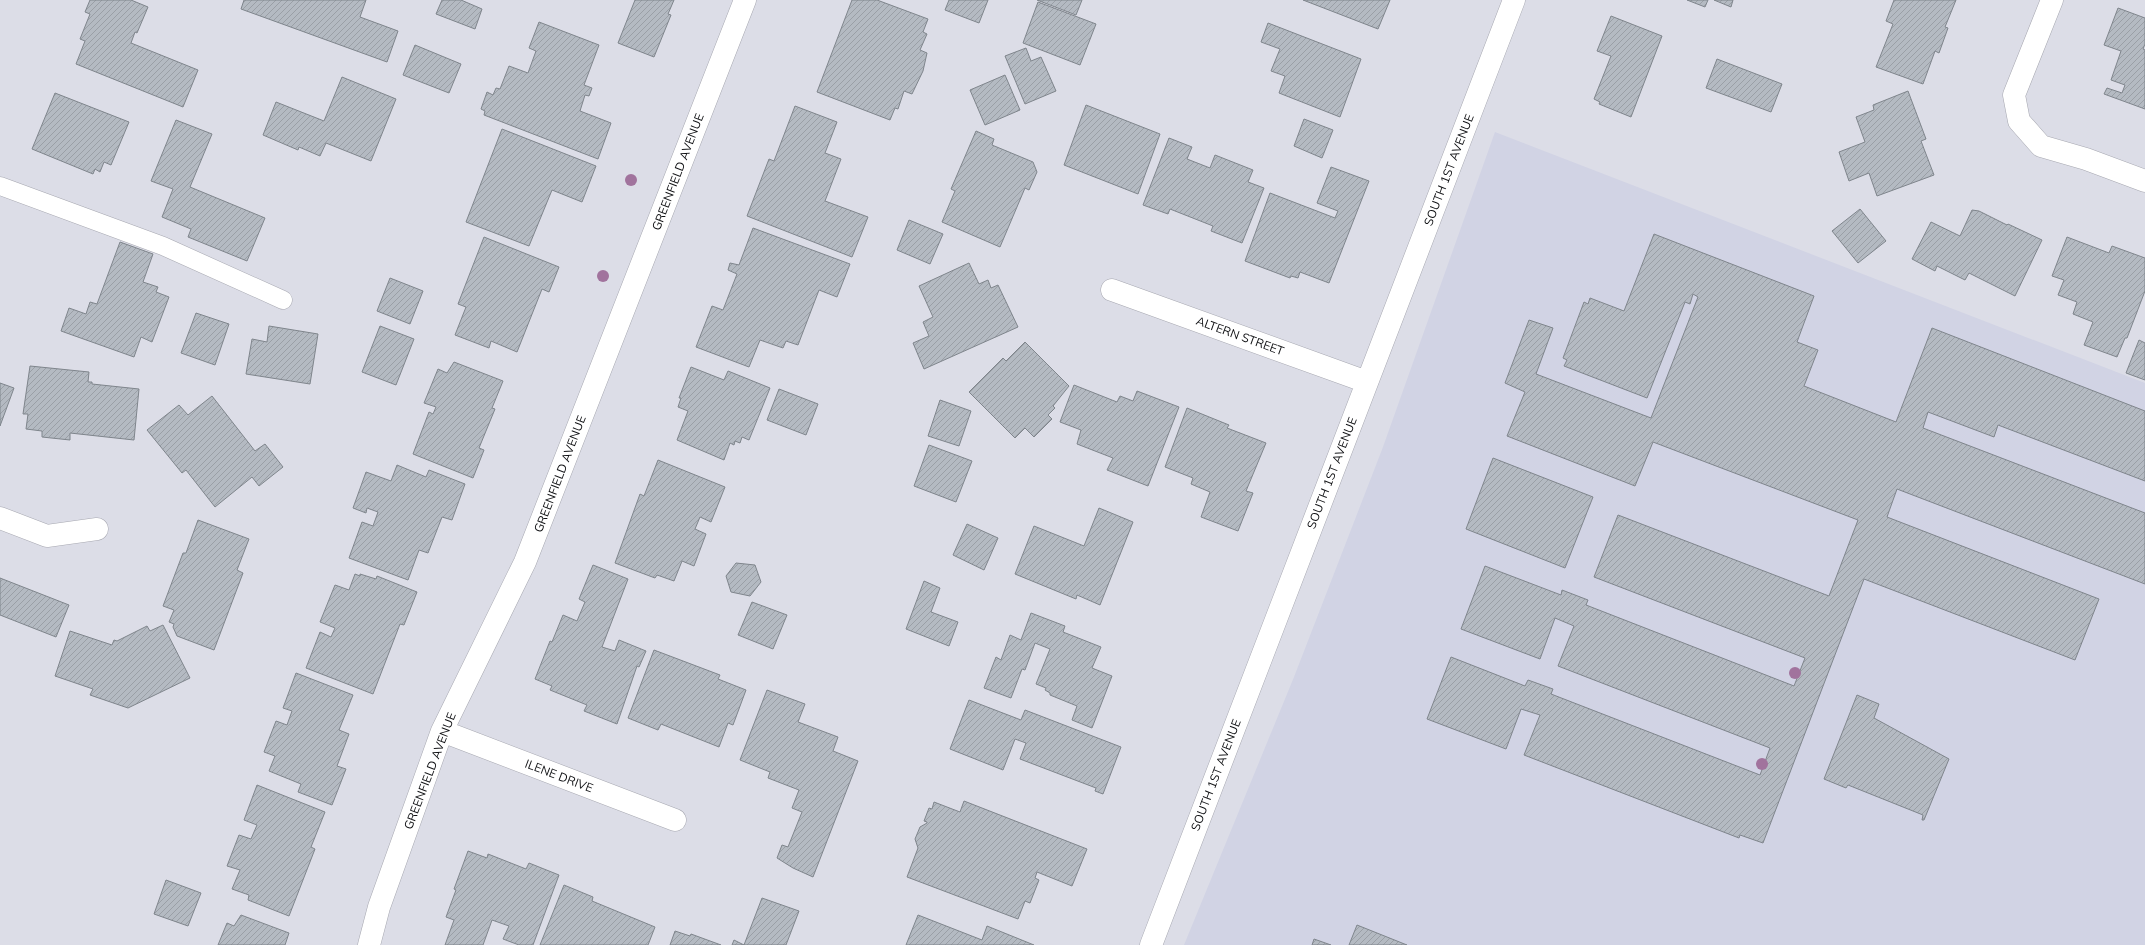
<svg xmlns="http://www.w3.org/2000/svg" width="2145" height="945" viewBox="0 0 2145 945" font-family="Mulish,sans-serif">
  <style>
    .built { fill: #d1d3e4 }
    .building { fill: url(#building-hatch); stroke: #7f858c }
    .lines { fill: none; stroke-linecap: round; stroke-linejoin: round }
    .service-casing { stroke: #a7a8b1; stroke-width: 19 }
    .minor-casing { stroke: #a7a8b1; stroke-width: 23 }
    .service { stroke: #fff; stroke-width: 18 }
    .minor { stroke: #fff; stroke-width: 22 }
    .tree { fill: #a1739d }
    .labels { text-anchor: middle; stroke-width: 3.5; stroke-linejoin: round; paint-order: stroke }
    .street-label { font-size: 12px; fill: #0f1013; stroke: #fff }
  </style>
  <defs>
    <pattern id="building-hatch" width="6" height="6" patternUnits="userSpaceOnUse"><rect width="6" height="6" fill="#b4bac2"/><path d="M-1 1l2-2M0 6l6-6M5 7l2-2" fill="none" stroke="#9a9fa6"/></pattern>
  </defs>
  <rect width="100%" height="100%" fill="#dcdde7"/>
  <path class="built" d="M1495,132L2145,383V945H1184L1294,677L1383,447Z"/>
  <path class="building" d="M90,0H131L148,7L137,33L135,32L131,43L198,70L183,107L76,64L85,41L80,39L90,14L85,12Z
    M244,0H366L360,17L398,31L387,62L241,9Z
    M442,0H461L482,9L475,29L436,14Z
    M635,0H674L668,14L671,15L654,57L618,43Z
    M852,0H877L928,19L923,32L927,34L920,50L927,53L923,71L912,94L904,91L898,109L895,108L890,120L817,92Z
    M949,0H988L979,23L945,10Z
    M1037,0H1082L1076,15Z
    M1303,0H1390L1378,29Z
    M1687,0H1708L1705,7Z
    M1714,0H1733L1731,7Z
    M1894,0H1956L1945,27L1948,28L1939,53L1935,51L1923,84L1876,67L1893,24L1886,21Z
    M1038,2L1096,24L1080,65L1023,43Z
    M2118,8L2145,18V44L2143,49L2145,50V109L2104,94L2107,88L2122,93L2125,85L2111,80L2121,51L2104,45Z
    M1611,16L1662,36L1631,117L1599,104L1600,102L1594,99L1611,56L1597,51Z
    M539,22L599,45L584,85L592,88L589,96L585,95L580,111L611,123L598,159L484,115L485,111L481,109L487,92L493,95L496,88L500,89L509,66L528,73L536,51L529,48Z
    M1268,23L1361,59L1340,117L1279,93L1285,76L1271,71L1280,49L1261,42Z
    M415,45L461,64L449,93L403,75Z
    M1026,48L1031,61L1041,57L1056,91L1025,104L1005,56Z
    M1717,59L1782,84L1771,112L1706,88Z
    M1005,75L1020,110L985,125L970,90Z
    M342,77L396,99L371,161L326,143L320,156L299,147L298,150L263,135L276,102L324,121Z
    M1908,91L1926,139L1921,141L1934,175L1877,196L1869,173L1849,181L1839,152L1865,142L1856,117L1874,110L1873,105Z
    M55,93L129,122L111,165L104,162L100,172L95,169L93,174L32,149Z
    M1086,105L1160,134L1138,194L1064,165Z
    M795,106L837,122L825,153L841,159L825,201L868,217L852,257L747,216L769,159L774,161Z
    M1304,119L1333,130L1322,158L1294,146Z
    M176,120L212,134L190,187L265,218L247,261L188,237L191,229L162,217L173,189L151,181Z
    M502,129L596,166L582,202L552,190L529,246L466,222Z
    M976,131L994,139L992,145L1033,162L1037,172L1029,190L1025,188L1000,247L942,222L955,191L951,189Z
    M1169,138L1192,147L1187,159L1210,168L1215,155L1253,170L1248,182L1264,188L1242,243L1211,231L1213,226L1170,209L1168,214L1143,205Z
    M1331,167L1369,181L1329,283L1300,272L1298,278L1291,276L1290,278L1245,261L1270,193L1335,218L1338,211L1317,203Z
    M1860,209L1886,241L1858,263L1832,231Z
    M1972,210L1979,211L2007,225L2008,224L2042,240L2015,296L1969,273L1965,280L1937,266L1935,271L1912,259L1931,222L1960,236Z
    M909,220L943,234L930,264L897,250Z
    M753,228L850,264L837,297L819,290L798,345L786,341L783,348L760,340L749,367L696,347L712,306L723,310L737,274L728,270L730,263L739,265Z
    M1654,234L1814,296L1797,342L1818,350L1804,386L1896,422L1932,328L2145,411V481L1998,425L1994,437L1928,412L1923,428L2145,513V584L1897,489L1887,517L2099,599L2075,660L1864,579L1763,843L1740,835L1739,838L1524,755L1540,715L1521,709L1506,749L1427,719L1451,657L1525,686L1528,680L1553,689L1551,694L1760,775L1770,748L1558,666L1574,626L1555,618L1540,659L1461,629L1485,566L1561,595L1562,590L1588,600L1586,605L1794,686L1805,658L1594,577L1618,515L1829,596L1858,520L1653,442L1635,486L1507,436L1525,392L1505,383L1529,320L1553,328L1536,374L1651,418L1698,297L1693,294L1690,304L1685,302L1647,398L1564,366L1567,360L1563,358L1584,302L1588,304L1590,298L1624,311Z
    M484,237L559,267L549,292L542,289L517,352L491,341L489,348L455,335L466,307L458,304Z
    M2067,237L2109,253L2112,246L2145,258V291L2127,338H2125L2117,357L2084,345L2093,322L2073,314L2077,302L2058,295L2064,280L2052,276Z
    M120,242L153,254L143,282L158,287L156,292L169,297L152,342L141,337L134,357L61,331L69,308L86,314L90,302L97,304Z
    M969,263L979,284L988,280L991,288L998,285L1018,327L924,369L913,343L929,336L923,322L933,317L919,286Z
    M390,278L423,291L410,324L377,311Z
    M196,313L229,324L215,365L181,353Z
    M269,326L318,334L310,384L246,374L252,339L267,342Z
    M380,326L414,339L396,385L362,372Z
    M2139,340L2145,343V380L2126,373Z
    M1025,342L1069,386L1053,406L1055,408L1048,415L1052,419L1034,437L1025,428L1015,438L969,392L1003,358L1006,361Z
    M454,362L503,381L492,408L495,409L479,448L484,450L473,478L413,454L429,412L433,414L436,407L424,403L438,369L447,373Z
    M30,366L89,372L88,382H92V384L139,389L134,440L70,433V440L42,437V431L26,429L28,414H23Z
    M691,367L724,380L728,371L770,388L749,440L742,437L740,443L735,441L734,445L730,443L724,460L677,440L688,411L678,407L681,398H679Z
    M0,383L14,388L0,426Z
    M1074,385L1117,402L1120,396L1133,401L1137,391L1179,407L1148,486L1107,470L1113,458L1077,444L1081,430L1060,422Z
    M779,389L818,404L806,435L767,420Z
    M212,396L255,451L265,444L283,467L259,486L252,477L215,507L186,470L182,473L147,430L179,405L188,415Z
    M940,400L971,411L959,446L928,436Z
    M1187,408L1229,425L1227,428L1266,443L1246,491L1253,493L1238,531L1201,517L1210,492L1191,484L1193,478L1165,467Z
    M929,445L972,461L956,502L914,486Z
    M1493,458L1593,497L1565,568L1466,529Z
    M658,460L725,487L711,522L700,517L695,529L706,534L694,566L682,561L674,581L657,575L655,578L615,563L640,494L644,496Z
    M397,465L426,477L429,470L465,484L452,520L442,517L428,553L419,550L408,580L349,558L362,522L373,526L378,512L367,508L366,513L353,508L366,472L391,481Z
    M1099,508L1133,522L1100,605L1077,595L1076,599L1015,574L1034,526L1084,546Z
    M198,520L249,539L237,570L243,573L214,650L177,636L173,627L174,624L169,622L174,610L163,606L183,553H186Z
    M967,524L998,538L984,570L953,555Z
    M736,563L755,565L761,582L750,596L731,592L726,576Z
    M593,565L628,579L602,647L615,651L619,640L646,651L639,667L637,666L617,724L584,711L587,705L550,690L552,686L535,679L550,641L552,642L563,615L577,621L585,602L579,599Z
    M355,574L360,576V574L376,579L377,576L417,592L404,625L400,624L373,694L306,668L320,632L331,637L335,628L320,622L335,585L349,590Z
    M0,578L69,605L56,637L0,615Z
    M924,581L940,588L931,612L958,622L949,646L906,629Z
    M752,602L787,615L773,649L738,635Z
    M1031,613L1065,626L1063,632L1101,647L1092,668L1112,676L1092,728L1072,720L1077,706L1050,695V693L1045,690L1046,688L1036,684L1050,649L1035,643L1025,670L1022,669L1011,698L984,688L996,657L1001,660L1010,635L1021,640Z
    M163,625L190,678L128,708L90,695L93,689L55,676L70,631L112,645L114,640L117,641L147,626L150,631Z
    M654,650L720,675L718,679L746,690L733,725L728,723L719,747L661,724L658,730L628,718Z
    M296,673L353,695L339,730L349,734L337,766L346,769L332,805L298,792L301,784L269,771L275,756L264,752L276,721L287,725L292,711L283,708Z
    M767,690L805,704L798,722L838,737L833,751L858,761L813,877L793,868L777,858L782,845L788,847L802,812L792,808L799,790L768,778L770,772L740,760Z
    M1857,695L1879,704L1874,718L1949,759L1924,820H1922L1923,815L1848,785L1846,788L1824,779Z
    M969,700L1021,720L1025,710L1121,747L1103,794L1095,791L1096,788L1020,759L1026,743L1015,739L1003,770L950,749Z
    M257,785L325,812L311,847L315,849L289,916L248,900L249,895L232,889L240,870L227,866L239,835L251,839L257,825L244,820Z
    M964,801L1087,849L1072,886L1037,872L1035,878L1039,880L1030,903L1025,901L1018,919L907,877L918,848L915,839L920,827L927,823V822L924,821L929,808L932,809L934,802L960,812Z
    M468,851L487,858L488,854L526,869L529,863L559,875L533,945H519L503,939L509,926L492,920L483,945H445L454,920L446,917L456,890L454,889Z
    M166,880L201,893L188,926L154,914Z
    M564,885L593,897L592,901L655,927L648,945H540Z
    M762,898L799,911L786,945H732L734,940L744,945Z
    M241,915L289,933L285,945H218L227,923L234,926Z
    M918,915L982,940L987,926L1034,945H906Z
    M1357,925L1407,945H1349Z
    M675,931L690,936L691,934L721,945H670Z
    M1314,939L1331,945H1312Z"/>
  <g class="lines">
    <g class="service-casing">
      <path id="service" d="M0,186L163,246L283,300"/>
    </g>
    <g class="minor-casing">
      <path id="minor" d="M2052,0L2014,95L2019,121L2041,146L2086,159L2145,181
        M1112,290L1367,382
        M0,518L47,536L97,529
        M442,731L675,820
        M369,945L379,907L442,731L525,562L745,0
        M1151,945L1514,0"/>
    </g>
    <use href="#service" class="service"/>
    <use href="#minor" class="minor"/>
  </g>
  <g class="tree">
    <circle cx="631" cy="180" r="6"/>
    <circle cx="603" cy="276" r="6"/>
    <circle cx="1795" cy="673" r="6"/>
    <circle cx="1762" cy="764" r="6"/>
  </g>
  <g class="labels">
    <g class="street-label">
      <text transform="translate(1449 170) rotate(-69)" y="4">SOUTH 1ST AVENUE</text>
      <text transform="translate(678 172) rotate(-69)" y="4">GREENFIELD AVENUE</text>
      <text transform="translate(1240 336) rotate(20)" y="4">ALTERN STREET</text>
      <text transform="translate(1332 473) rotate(-69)" y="4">SOUTH 1ST AVENUE</text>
      <text transform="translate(560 474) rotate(-69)" y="4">GREENFIELD AVENUE</text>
      <text transform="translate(430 771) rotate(-69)" y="4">GREENFIELD AVENUE</text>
      <text transform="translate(1216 775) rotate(-69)" y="4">SOUTH 1ST AVENUE</text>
      <text transform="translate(559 776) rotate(21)" y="4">ILENE DRIVE</text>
    </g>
  </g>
</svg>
